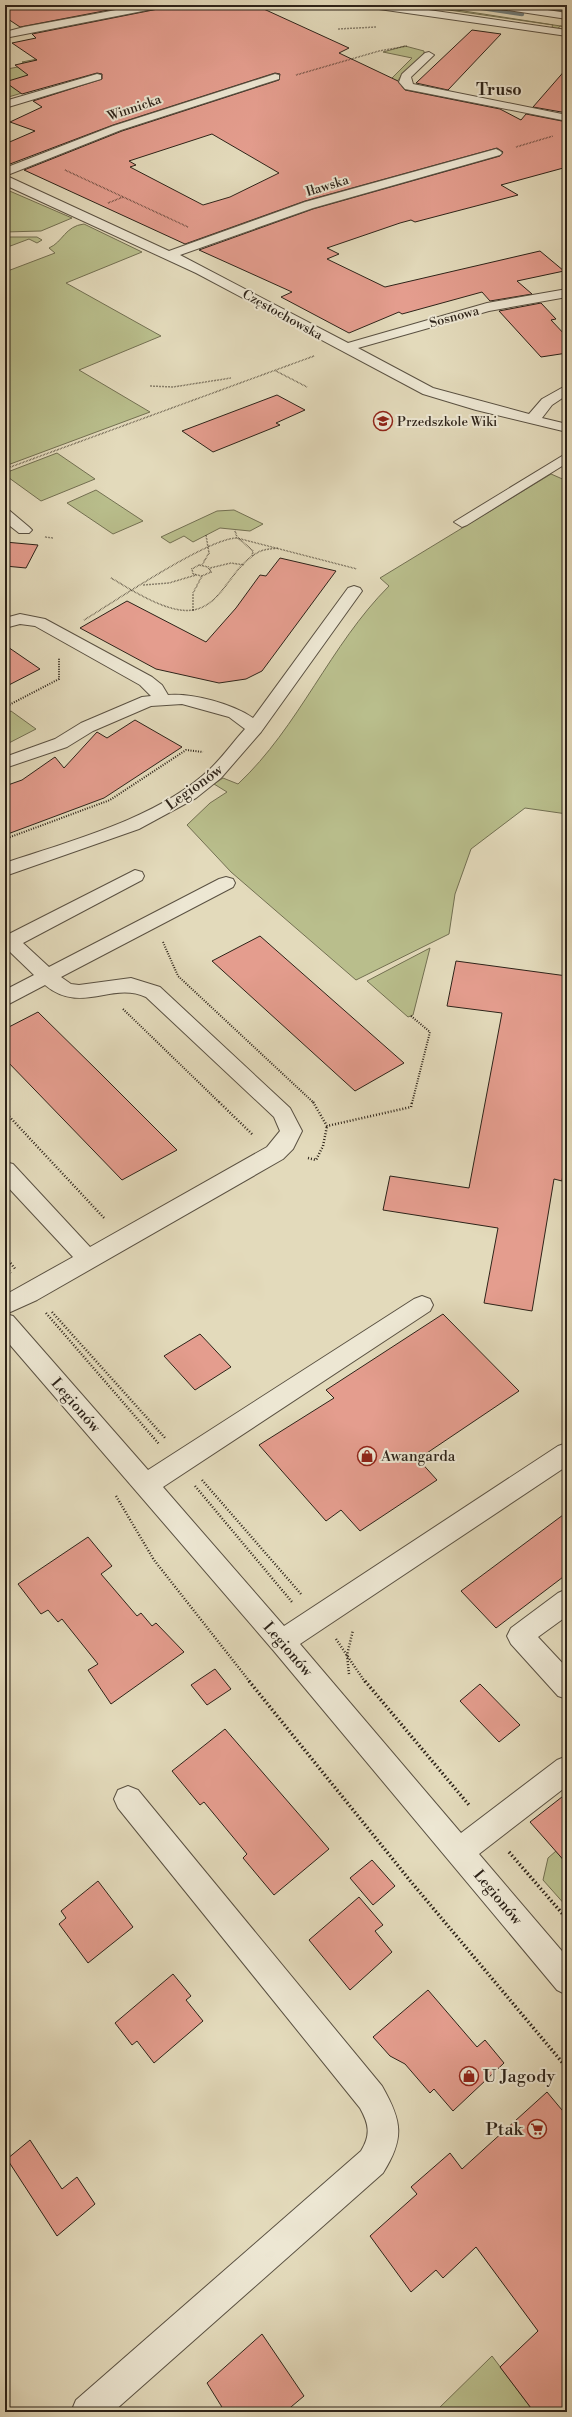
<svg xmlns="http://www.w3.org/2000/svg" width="572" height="2417" viewBox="0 0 572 2417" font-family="'Libre Bodoni',serif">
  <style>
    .green { fill: #b9be8c; stroke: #737052 }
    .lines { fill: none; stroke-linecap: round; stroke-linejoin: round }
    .stream { stroke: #6f7c7b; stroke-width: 4.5 }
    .building { fill: #e49d8e; stroke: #2d2319; fill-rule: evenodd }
    .minor-casing { stroke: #5a5142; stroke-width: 2 }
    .path-far3 { stroke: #2d2319; stroke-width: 1.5; stroke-dasharray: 0.5 1; stroke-linecap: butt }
    .path-far2 { stroke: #2d2319; stroke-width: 2; stroke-dasharray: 1 1.5; stroke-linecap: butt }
    .path-far1 { stroke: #2d2319; stroke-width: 2.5; stroke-dasharray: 1 2; stroke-linecap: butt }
    .path { stroke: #2d2319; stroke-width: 3.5; stroke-dasharray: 1.5 2.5; stroke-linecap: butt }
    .minor { fill: #ede7d3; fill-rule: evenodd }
    .labels { text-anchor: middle; stroke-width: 4; stroke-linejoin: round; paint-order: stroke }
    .far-street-label { font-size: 13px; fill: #2d2319; stroke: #ede7d3 }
    .far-poi-label { font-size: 13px; fill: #2d2319; stroke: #ede7d3; text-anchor: start }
    .street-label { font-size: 15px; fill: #2d2319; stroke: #ede7d3 }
    .poi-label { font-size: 15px; fill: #2d2319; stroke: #ede7d3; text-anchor: start }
    .far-district-label { font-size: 16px; font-weight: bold; fill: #2d2319; stroke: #ede7d3 }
    .near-poi-label { font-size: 18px; fill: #2d2319; stroke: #ede7d3; text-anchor: start }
  </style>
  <rect width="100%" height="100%" fill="#e3dabb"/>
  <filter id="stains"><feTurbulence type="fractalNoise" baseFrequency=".005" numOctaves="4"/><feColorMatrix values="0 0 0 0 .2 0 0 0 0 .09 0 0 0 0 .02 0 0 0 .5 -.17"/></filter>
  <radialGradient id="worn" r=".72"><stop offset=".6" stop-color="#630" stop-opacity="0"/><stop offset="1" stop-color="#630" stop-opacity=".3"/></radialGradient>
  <path class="green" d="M414,5H425L567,27L560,26L557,30L551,29L553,25Z
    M513,5H567V13Z
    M405,46L424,51V54L402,74L396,84L392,78L412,58L383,52Z
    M58,55L46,86L5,98V84L13,82L5,77V71H9L7,69L18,67L21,69L24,63L22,62Z
    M5,189L72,218L41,231L5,232Z
    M84,224L142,252L66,283L161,336L79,370L150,412L5,466V272L55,253L49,248C63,242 65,226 84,224Z
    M5,237H37L42,240L37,243L29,239L5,248Z
    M57,453L95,479L41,501L5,475V473Z
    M551,474L567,481V814L525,808L471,849L455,894L449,934L356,980L231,872L187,825L210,803L227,792L214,784L223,778L238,784C299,727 330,645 389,586L380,578Z
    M96,490L143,521L113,534L67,503Z
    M234,510L263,524L250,531L220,528L193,542L184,536L170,543L161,537L217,511Z
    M11,711L36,729L5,745V714Z
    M430,948L413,1015L408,1017L367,981Z
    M556,1851L567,1864V1907L543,1880L548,1858Z
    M492,2356L534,2412H435Z"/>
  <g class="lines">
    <path class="stream" d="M462,5L522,14
      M533,5L567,10"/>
  </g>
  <path class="building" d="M5,5H135L20,27L5,17Z
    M164,5H255L349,48L339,53L398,81L405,90L500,109L521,120L526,114L567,122V167L501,185L518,195L415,222L411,220L400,223L327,248L339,254L327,259L385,287L540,251L564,271L517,281L532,294L490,301L482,292L402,314L399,312L349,333L281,297L292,292L199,250L313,209L500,156L503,152L497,148L305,201L185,244L24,170L122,131L279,80L280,74L275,73L113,125L10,164L5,162V144L35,131L10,122L42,107L33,101L102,79V74L97,73L22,94L5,82L28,75L15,65L37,60L12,43L36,38L32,34L158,9ZM212,134L279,173L230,197L203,205L130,167L136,165L129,161Z
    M472,30L501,34L448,90L416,83Z
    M567,68V113L533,107Z
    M541,303L556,319L551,320L567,337V353L541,357L499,311Z
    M277,395L305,410L276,423L280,425L213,452L182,431Z
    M5,542L38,545L26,568L5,566Z
    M280,558L336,571L262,671L246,679L219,683L156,669L80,628L127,601L206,642L236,608L260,575L266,576Z
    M5,645L40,669L5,687Z
    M135,720L182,747L104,798L5,835V786L22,780L55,757L64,768L97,732L107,738Z
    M260,936L404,1063L355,1091L212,961Z
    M456,961L567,976V1147L562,1181L554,1179L532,1311L484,1303L498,1228L383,1210L390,1176L469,1188L502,1013L447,1006Z
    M38,1012L99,1072L177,1150L122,1180L5,1059V1029Z
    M443,1314L519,1391L418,1459L437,1480L360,1531L341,1510L326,1521L259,1445L334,1398L326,1390Z
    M200,1334L231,1367L195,1390L164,1356Z
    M567,1512V1574L496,1628L461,1591Z
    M88,1537L112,1566L101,1574L137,1616L141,1613L152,1626L156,1623L184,1652L111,1704L88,1670L98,1664L62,1619L58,1622L48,1610L41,1614L18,1584Z
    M215,1669L231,1689L207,1705L191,1685Z
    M480,1684L520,1725L499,1742L460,1701Z
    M225,1729L329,1849L274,1895L243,1858L247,1854L204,1802L200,1805L172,1771Z
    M567,1793V1864L530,1822Z
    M372,1860L395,1886L373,1905L350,1878Z
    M98,1881L133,1927L88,1963L59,1924L66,1918L61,1911Z
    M359,1897L383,1925L375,1931L392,1952L350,1990L309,1940Z
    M173,1974L191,1996L186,2000L203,2021L154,2063L137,2041L132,2045L115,2023Z
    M428,1990L477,2047L485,2040L504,2063L453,2111L434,2089L430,2093L405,2064L390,2056L373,2037Z
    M547,2092L567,2116V2412H534L500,2367L538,2331L476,2247L443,2278L436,2270L411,2292L370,2236L417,2194L411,2187L450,2153L462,2169Z
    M30,2140L62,2189L77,2177L95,2204L57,2236L7,2159Z
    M262,2334L304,2396L285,2412H225L207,2383Z"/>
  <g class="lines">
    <g class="minor-casing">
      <path id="minor" d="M143,5H163L158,8L5,38V32L24,27Z
        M367,5H394L567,30V36L372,8Z
        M489,5H515L567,13V19L494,8Z
        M429,52L434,55L411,77L413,84L567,115V121L405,89L399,82L402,74L425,53Z
        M97,74L101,75V79L5,108V101Z
        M275,74L279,75V79L121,130L5,176V168L113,126Z
        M496,149L500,151L502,153L500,155L313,208L180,255L348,343L487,303L567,289V297L489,311L358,348L433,388L529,414L542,399L567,385V395L552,405L542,418L567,424V432L476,410L423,394L196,273L5,185V176L9,177L169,251L305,202Z
        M567,453V463L467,525L462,527L454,522Z
        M5,509L10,511L29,527L32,530L29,533H19L5,522Z
        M354,586L360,588L362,591L261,732L221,778L196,798L139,829L5,876V863C70,841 158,818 209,770C222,758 233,742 245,729L229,717L182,704L151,706L93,731L67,747L5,768V757L55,739L81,723L142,697L151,696L140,685L35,626L20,624L5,628V618L20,614L45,619L152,677L162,685L168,695C193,693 233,704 253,718L348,588Z
        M135,870L142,872L144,876L142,880L23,943L49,967L219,879L226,877L233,879L235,883L233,887L61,977L71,984L79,985L131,978L160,987L290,1108L302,1131L293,1149L283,1159L37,1300L6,1314L13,1316L148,1470L414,1299L422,1296L430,1299L433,1305L430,1311L163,1487L284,1626L558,1446L567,1443V1466L300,1644L461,1833L557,1760L567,1756V1786L479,1854L567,1957V1995L557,1990L273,1650L5,1339V1295L73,1257L5,1184V1162L13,1164L90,1247L267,1147L280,1131L274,1117L146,997C112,981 81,1015 45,985L5,1006V990L34,975L8,950L5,951V936Z
        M567,1589V1616L538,1637L567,1668V1699L558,1696L511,1644L507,1636L511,1628L558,1593Z
        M128,1786L138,1790L382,2086C402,2121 405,2138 383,2173L113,2412H71L76,2400L361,2151C371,2135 369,2124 360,2108L118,1808L114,1799L118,1790Z"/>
    </g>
    <path class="path-far3" d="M343,5L352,6
      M338,29L376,27
      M296,75L379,51L407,46
      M516,147L553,136
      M65,170L188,227
      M108,203L123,197
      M276,371L307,387
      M150,386L173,387L231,378
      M5,469L314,356
      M235,531L237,537L253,551L252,556
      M45,537L53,538
      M199,565L208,567L211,572L202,576L193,574L192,569Z
      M202,565L209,553L206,535
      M210,568L231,563L244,565
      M111,578C130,589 150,602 171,608C220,622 224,572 257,553C263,549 271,549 278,548
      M143,585L169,583L196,575
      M193,611V593L202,576
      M84,620C114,602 208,538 237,538L357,569"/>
    <path class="path-far2" d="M5,707L59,679V658
      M5,839L110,800L186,750L203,752
      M163,942L178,976L314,1103
      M123,1009L220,1103
      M411,1016L430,1032L412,1103"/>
    <path class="path-far1" d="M219,1102L253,1135
      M313,1102L327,1126L411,1107L412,1102
      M5,1112L105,1219
      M308,1158L316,1160L323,1146L327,1126
      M5,1256L16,1270
      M5,1266L11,1273
      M52,1312L166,1439
      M46,1313L159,1444
      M202,1480L301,1594
      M195,1486L292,1602
      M116,1496L154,1560L250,1682
      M336,1639L365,1682
      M349,1674L347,1655L353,1630"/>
    <path class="path" d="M249,1681L412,1883L567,2068
      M365,1681L469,1805
      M509,1852L567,1919"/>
    <use href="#minor" class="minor"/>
  </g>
  <defs>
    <g id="school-ring" transform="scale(1)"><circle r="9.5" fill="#ede7d3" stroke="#8f2418" stroke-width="1.5"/><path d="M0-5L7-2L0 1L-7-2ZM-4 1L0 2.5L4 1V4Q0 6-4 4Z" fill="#8f2418"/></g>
    <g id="shop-ring" transform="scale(1)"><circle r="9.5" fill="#ede7d3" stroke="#8f2418" stroke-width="1.5"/><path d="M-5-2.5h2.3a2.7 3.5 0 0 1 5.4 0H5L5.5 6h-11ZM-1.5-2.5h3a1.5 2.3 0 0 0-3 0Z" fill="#8f2418"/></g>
    <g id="supermarket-ring" transform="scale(1)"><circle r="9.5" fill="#ede7d3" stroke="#8f2418" stroke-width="1.5"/><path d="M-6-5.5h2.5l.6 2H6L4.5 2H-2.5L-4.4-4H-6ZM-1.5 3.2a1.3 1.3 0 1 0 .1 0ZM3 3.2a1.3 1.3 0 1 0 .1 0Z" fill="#8f2418"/></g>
  </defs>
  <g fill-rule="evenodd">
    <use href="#school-ring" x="383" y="421"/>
    <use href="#shop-ring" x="367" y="1456"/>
    <use href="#shop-ring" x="469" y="2076"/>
    <use href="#supermarket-ring" x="537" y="2129"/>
  </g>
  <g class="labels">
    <g class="far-street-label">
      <text transform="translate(134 107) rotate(-19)" y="5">Winnicka</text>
      <text transform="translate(327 185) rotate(-17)" y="5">Iławska</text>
      <text transform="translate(283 314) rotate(29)" y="5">Częstochowska</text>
      <text transform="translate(454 316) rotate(-15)" y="5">Sosnowa</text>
    </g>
    <g class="far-poi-label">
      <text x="397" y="426">Przedszkole Wiki</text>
    </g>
    <g class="street-label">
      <text transform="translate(194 787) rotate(-36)" y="5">Legionów</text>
      <text transform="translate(76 1405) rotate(49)" y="5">Legionów</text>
      <text transform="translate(288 1649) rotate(49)" y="5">Legionów</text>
      <text transform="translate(498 1897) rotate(50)" y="5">Legionów</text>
    </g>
    <g class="poi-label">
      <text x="381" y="1461">Awangarda</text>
    </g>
    <g class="far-district-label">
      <text x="499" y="95">Truso</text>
    </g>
    <g class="near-poi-label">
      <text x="483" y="2082">U Jagody</text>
      <text x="523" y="2135" text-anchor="end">Ptak</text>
    </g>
  </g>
  <rect width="572" height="2417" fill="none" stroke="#e3dabb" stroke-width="20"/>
  <rect x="6" y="6" width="560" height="2405" fill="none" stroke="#2d2319" stroke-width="2"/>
  <rect x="10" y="10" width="552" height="2397" fill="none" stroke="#2d2319"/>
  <rect width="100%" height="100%" filter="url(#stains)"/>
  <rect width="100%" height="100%" fill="url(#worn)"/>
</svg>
